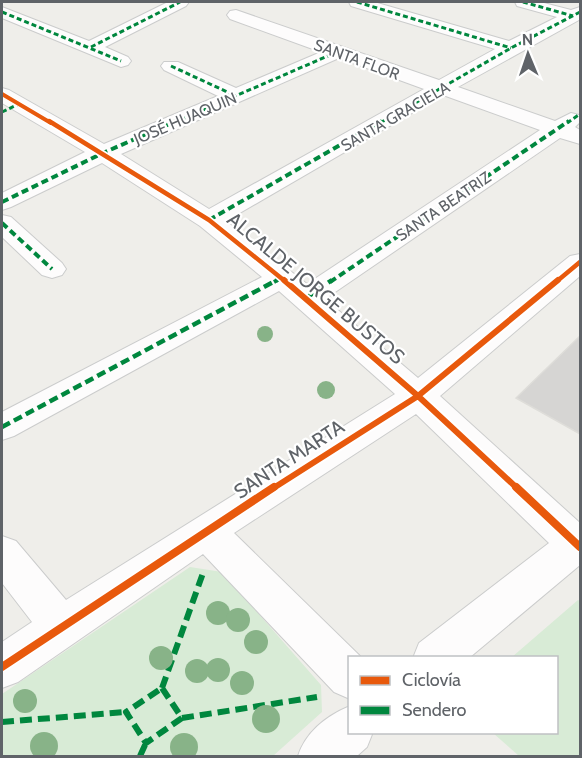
<svg xmlns="http://www.w3.org/2000/svg" width="582" height="758" viewBox="0 0 582 758" font-family="Cabin,sans-serif">
  <style>
    .green { fill: #d8ebd6 }
    .building { fill: #d6d5d3; stroke: #deddd9; stroke-width: 1.5 }
    .lines { fill: none; stroke-linecap: round; stroke-linejoin: round }
    .minor-casing { stroke: #cbcccc; stroke-width: 2 }
    .minor { fill: #fdfcfc; fill-rule: evenodd }
    .quiet-far3 { stroke: #00873e; stroke-width: 3; stroke-dasharray: 5 3; stroke-linecap: butt }
    .quiet-far2 { stroke: #00873e; stroke-width: 4; stroke-dasharray: 7 4; stroke-linecap: butt }
    .quiet-far1 { stroke: #00873e; stroke-width: 4.5; stroke-dasharray: 9 4.5; stroke-linecap: butt }
    .quiet { stroke: #00873e; stroke-width: 6; stroke-dasharray: 12 6; stroke-linecap: butt }
    .cycleway-far3-casing { stroke: #fff; stroke-width: 6 }
    .cycleway-far2-casing { stroke: #fff; stroke-width: 8 }
    .cycleway-far1-casing { stroke: #fff; stroke-width: 10 }
    .cycleway-casing { stroke: #fff; stroke-width: 11 }
    .cycleway-far3 { stroke: #e8590c; stroke-width: 4 }
    .cycleway-far2 { stroke: #e8590c; stroke-width: 4.5 }
    .cycleway-far1 { stroke: #e8590c; stroke-width: 6 }
    .cycleway { stroke: #e8590c; stroke-width: 8 }
    .tree { fill: #88b388 }
    .labels { text-anchor: middle; stroke-width: 4.5; stroke-linejoin: round; paint-order: stroke }
    .far-street-label { font-size: 16px; fill: #5f6368; stroke: #fff }
    .street-label { font-size: 20px; fill: #5f6368; stroke: #fff }
  </style>
  <rect width="100%" height="100%" fill="#efeeea"/>
  <path class="green" d="M190,567L222,572L321,685L322,712L273,756H2V694Z
    M578,600L580,601V756H519L493,733L556,732V658L512,657Z"/>
  <path class="building" d="M580,336V434L516,398Z"/>
  <g class="lines">
    <g class="minor-casing">
      <path id="minor" d="M168,2H189L186,6L105,47L128,57L131,61L128,65L121,67L2,18V7L89,41Z
        M349,2H374L509,41L557,17L517,6L515,2H540L571,10L580,7L579,20L458,87L555,121L571,113L579,115L580,122L575,127L580,130V144L560,138L325,299L418,378L570,256L580,254V276L440,396L580,523V565L469,658H413L419,643L549,543L416,414L234,533L362,658H350V699L334,692L203,554L18,682L2,688V642L32,622L2,583V536L16,541L66,600L395,394L279,291L14,436L2,440V412L262,277L200,226L102,163L11,207L2,210V193L85,152L2,103V88L9,90L104,144L218,96L164,70L161,66L164,62H178L236,88L321,52L230,19L227,15L230,11L236,10L439,80L495,49L351,6ZM339,58L424,89L209,209L121,154ZM443,95L540,130L307,284L226,221Z
        M2,215L11,217L62,263L66,269L62,275L52,278L42,275L2,237Z
        M350,706V732H373L367,747L357,756H298C306,732 326,716 350,706Z"/>
    </g>
    <use href="#minor" class="minor"/>
    <path class="quiet-far3" d="M357,2L511,48
      M523,2L573,16
      M2,12L121,61
      M91,47L180,2
      M171,66L236,96
      M2,112L19,104
      M173,123L337,52
      M380,123L511,48L580,12
      M567,123L580,114"/>
    <path class="quiet-far2" d="M2,202L103,153L176,121
      M209,220L382,121
      M2,223L52,269
      M274,282L281,278
      M330,282L569,121"/>
    <path class="quiet-far1" d="M306,298L332,280
      M2,427L277,280"/>
    <path class="quiet" d="M162,688L182,718L146,743L126,712Z
      M162,688L203,573
      M182,718L317,697
      M2,722L126,712
      M140,756L146,743"/>
    <g class="cycleway-far3-casing">
      <path id="cycleway-far3" d="M2,94L51,123"/>
    </g>
    <g class="cycleway-far2-casing">
      <path id="cycleway-far2" d="M49,121L209,220L286,282
        M556,282L580,262"/>
    </g>
    <g class="cycleway-far1-casing">
      <path id="cycleway-far1" d="M284,280L418,396L518,489
        M272,489L418,396L558,280"/>
    </g>
    <g class="cycleway-casing">
      <path id="cycleway" d="M516,487L580,547
        M2,667L274,487"/>
    </g>
    <use href="#cycleway-far3" class="cycleway-far3"/>
    <use href="#cycleway-far2" class="cycleway-far2"/>
    <use href="#cycleway-far1" class="cycleway-far1"/>
    <use href="#cycleway" class="cycleway"/>
  </g>
  <g class="tree">
    <circle cx="265" cy="334" r="8"/>
    <circle cx="326" cy="390" r="9"/>
    <circle cx="218" cy="613" r="12"/>
    <circle cx="238" cy="620" r="12"/>
    <circle cx="256" cy="642" r="12"/>
    <circle cx="161" cy="658" r="12"/>
    <circle cx="218" cy="670" r="12"/>
    <circle cx="197" cy="671" r="12"/>
    <circle cx="242" cy="683" r="12"/>
    <circle cx="25" cy="701" r="12"/>
    <circle cx="266" cy="719" r="14"/>
    <circle cx="44" cy="746" r="14"/>
    <circle cx="184" cy="747" r="14"/>
  </g>
  <g class="labels">
    <g class="far-street-label">
      <text transform="translate(357 59) rotate(20)" y="6">SANTA FLOR</text>
      <text transform="translate(395 116) rotate(-30)" y="6">SANTA GRACIELA</text>
      <text transform="translate(185 118) rotate(-23)" y="6">JOSÉ HUAQUIN</text>
      <text transform="translate(443 206) rotate(-34)" y="6">SANTA BEATRIZ</text>
    </g>
    <g class="street-label">
      <text transform="translate(316 288) rotate(40)" y="7">ALCALDE JORGE BUSTOS</text>
      <text transform="translate(289 459) rotate(-33)" y="7">SANTA MARTA</text>
    </g>
  </g>
  <rect width="582" height="758" fill="none" stroke="#5f6368" stroke-width="6"/>
  <rect x="348" y="656" width="210" height="78" fill="#ffffff" stroke="#bfc1c3" stroke-width="1.5"/>
  <rect x="360" y="676" width="30" height="9" fill="#e8590c" stroke="#bfc1c3" stroke-width="1.5"/>
  <text x="402" y="686" font-size="18" fill="#5f6368">Ciclovía</text>
  <rect x="360" y="706" width="30" height="9" fill="#00873e" stroke="#bfc1c3" stroke-width="1.5"/>
  <text x="402" y="716" font-size="18" fill="#5f6368">Sendero</text>
  <g transform="translate(528 54) rotate(358)" stroke="#ffffff" stroke-width="4.5" paint-order="stroke">
  <path d="M0-4.5L10 22L0 15L-10 22Z" fill="#5f6368"/>
  <text y="-9" font-size="16" font-weight="bold" text-anchor="middle" fill="#5f6368">N</text>
  </g>
</svg>
